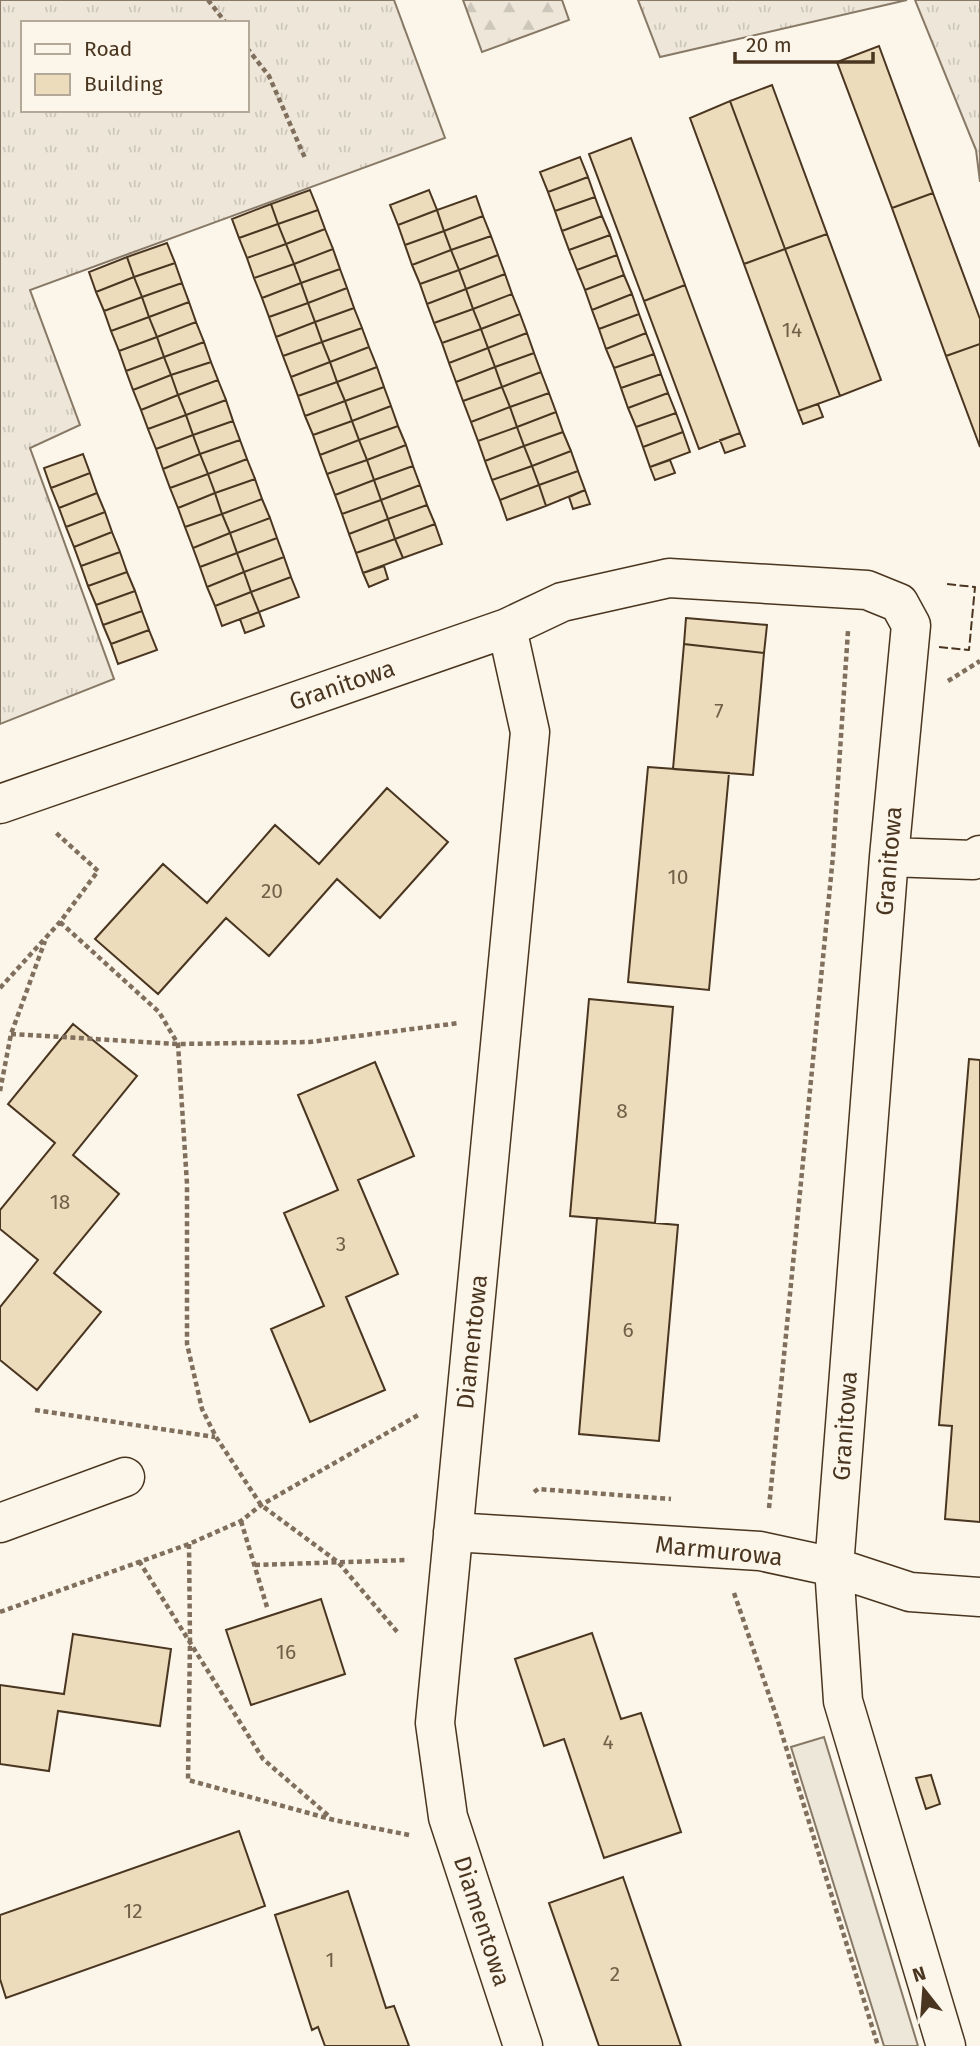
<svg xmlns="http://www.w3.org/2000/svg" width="980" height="2046" viewBox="0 0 980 2046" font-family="'Fira Sans',sans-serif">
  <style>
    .grass { fill: url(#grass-tufts); stroke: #887966; stroke-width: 2; fill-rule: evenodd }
    .forest { fill: url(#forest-firs); stroke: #887966; stroke-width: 2 }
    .parking { fill: #ede7d9; stroke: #887966; stroke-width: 2 }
    .building { fill: #ecdcbc; stroke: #4a3520; stroke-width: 2 }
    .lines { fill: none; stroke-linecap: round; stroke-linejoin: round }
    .street-casing { stroke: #4a3520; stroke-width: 41 }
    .path { stroke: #7f6f5c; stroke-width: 4.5; stroke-dasharray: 5 3.5; stroke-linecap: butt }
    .street { stroke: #fbf6e9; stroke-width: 38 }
    .fence { stroke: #4a3520; stroke-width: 2; stroke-dasharray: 9 3.5; stroke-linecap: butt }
    .labels { text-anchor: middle; stroke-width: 5; stroke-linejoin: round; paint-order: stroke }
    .number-label { font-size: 21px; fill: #725f47 }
    .street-label { font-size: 24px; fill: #4a3520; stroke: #fbf6e9 }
  </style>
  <defs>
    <pattern id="grass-tufts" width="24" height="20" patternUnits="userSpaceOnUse" patternTransform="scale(1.75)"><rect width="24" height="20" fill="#ede6d9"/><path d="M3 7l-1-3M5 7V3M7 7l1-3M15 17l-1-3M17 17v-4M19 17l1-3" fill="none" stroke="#cdc6ba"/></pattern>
    <pattern id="forest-firs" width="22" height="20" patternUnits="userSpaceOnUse" patternTransform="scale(1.75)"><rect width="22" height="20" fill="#ede6d9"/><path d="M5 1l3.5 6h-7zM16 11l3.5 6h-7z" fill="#cdc6ba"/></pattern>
  </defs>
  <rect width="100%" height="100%" fill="#fbf6e9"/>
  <path class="grass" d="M0,0H394L445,138L30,290L80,425L30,448L114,679L0,724ZM23,23H247V110H23Z
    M638,0H907L660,57Z
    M915,0H980V182L976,150Z"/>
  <path class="forest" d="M463,0H562L569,20L482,52Z"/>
  <path class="parking" d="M824,1737L918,2046H884L791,1747Z"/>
  <path class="building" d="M879,46L933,193L892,208L837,62Z
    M772,85L827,234L785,249L730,101Z
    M730,101L785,249L744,264L690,118Z
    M631,138L685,285L644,301L589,154Z
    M580,157L588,177L548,192L540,172Z
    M588,177L595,197L555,211L548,192Z
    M310,190L318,210L278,224L271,204Z
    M429,190L437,210L398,225L390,205Z
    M933,193L980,319V344L946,356L892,208Z
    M476,196L483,216L444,231L437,210Z
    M595,197L602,216L562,231L555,211Z
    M271,204L278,224L239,238L232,219Z
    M318,210L325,229L286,244L278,224Z
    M437,210L444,231L405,245L398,225Z
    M483,216L491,236L451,250L444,231Z
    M602,216L610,235L569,250L562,231Z
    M278,224L286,244L247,258L239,238Z
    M325,229L333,249L294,264L286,244Z
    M444,231L451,250L412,265L405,245Z
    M827,234L881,380L840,396L785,249Z
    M610,235L617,255L577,270L569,250Z
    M491,236L498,255L459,270L451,250Z
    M167,243L175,263L134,277L127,257Z
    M286,244L294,264L254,278L247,258Z
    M333,249L340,269L301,283L294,264Z
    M785,249L840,396L798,411L744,264Z
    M451,250L459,270L420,284L412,265Z
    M498,255L505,274L466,289L459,270Z
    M617,255L624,275L585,290L577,270Z
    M127,257L134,277L96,292L89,272Z
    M175,263L182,283L142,297L134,277Z
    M294,264L301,283L262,298L254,278Z
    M340,269L347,288L308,303L301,283Z
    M459,270L466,289L427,304L420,284Z
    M505,274L512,294L473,309L466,289Z
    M624,275L632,294L592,310L585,290Z
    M134,277L142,297L104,311L96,292Z
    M182,283L189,302L149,317L142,297Z
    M301,283L308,303L269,317L262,298Z
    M685,285L740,433L699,449L644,301Z
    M347,288L354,308L315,322L308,303Z
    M466,289L473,309L434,323L427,304Z
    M512,294L520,314L481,329L473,309Z
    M632,294L639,314L599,329L592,310Z
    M142,297L149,317L111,331L104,311Z
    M189,302L196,322L157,337L149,317Z
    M308,303L315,322L276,337L269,317Z
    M354,308L362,328L322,342L315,322Z
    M473,309L481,329L442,343L434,323Z
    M520,314L527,333L488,348L481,329Z
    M639,314L646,333L606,349L599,329Z
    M149,317L157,337L119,351L111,331Z
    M196,322L204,342L164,357L157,337Z
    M315,322L322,342L283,356L276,337Z
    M362,328L369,347L330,362L322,342Z
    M481,329L488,348L449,363L442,343Z
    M527,333L534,353L495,367L488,348Z
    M646,333L654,354L614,368L606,349Z
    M157,337L164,357L126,371L119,351Z
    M204,342L211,362L171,375L164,357Z
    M322,342L330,362L291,377L283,356Z
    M980,344V447L946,356Z
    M369,347L377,367L337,382L330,362Z
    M488,348L495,367L456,382L449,363Z
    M534,353L541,372L502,387L495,367Z
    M654,354L661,374L621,388L614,368Z
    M164,357L171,375L133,390L126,371Z
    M211,362L218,380L178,395L171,375Z
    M330,362L337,382L298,396L291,377Z
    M377,367L384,387L345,401L337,382Z
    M495,367L502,387L463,401L456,382Z
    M541,372L549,393L510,407L502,387Z
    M661,374L668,393L628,408L621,388Z
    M171,375L178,395L141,410L133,390Z
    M218,380L226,400L186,415L178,395Z
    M337,382L345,401L305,416L298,396Z
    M384,387L391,406L352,421L345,401Z
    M502,387L510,407L471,422L463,401Z
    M549,393L556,412L517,427L510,407Z
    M668,393L676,413L636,427L628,408Z
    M178,395L186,415L148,429L141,410Z
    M226,400L233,421L193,435L186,415Z
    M345,401L352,421L313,435L305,416Z
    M818,404L823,417L803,424L798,411Z
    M391,406L398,426L359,440L352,421Z
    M510,407L517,427L478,441L471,422Z
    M556,412L563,432L524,446L517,427Z
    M676,413L683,432L643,447L636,427Z
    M186,415L193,435L156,449L148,429Z
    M233,421L240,440L200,454L193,435Z
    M352,421L359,440L320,455L313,435Z
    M398,426L406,445L367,460L359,440Z
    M517,427L524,446L485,461L478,441Z
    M563,432L571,451L532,466L524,446Z
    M683,432L690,452L650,467L643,447Z
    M740,433L745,446L725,453L720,440Z
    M193,435L200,454L163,469L156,449Z
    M240,440L247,459L208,474L200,454Z
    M359,440L367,460L327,474L320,455Z
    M406,445L413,466L374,480L367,460Z
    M524,446L532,466L492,480L485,461Z
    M571,451L578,471L539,485L532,466Z
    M83,454L90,473L51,488L44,468Z
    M200,454L208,474L170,488L163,469Z
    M247,459L255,479L215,493L208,474Z
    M367,460L374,480L335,495L327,474Z
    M670,460L675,473L655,480L650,467Z
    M413,466L420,485L381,500L374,480Z
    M532,466L539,485L500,500L492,480Z
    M578,471L585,490L546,506L539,485Z
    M90,473L97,493L59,508L51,488Z
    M208,474L215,493L178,508L170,488Z
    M255,479L262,499L222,514L215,493Z
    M374,480L381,500L342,514L335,495Z
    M420,485L427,505L388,519L381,500Z
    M539,485L546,506L507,520L500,500Z
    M585,490L590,504L573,509L569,497Z
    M97,493L105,512L66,527L59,508Z
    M215,493L222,514L185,527L178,508Z
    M262,499L270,518L230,533L222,514Z
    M381,500L388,519L349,534L342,514Z
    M427,505L435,524L395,539L388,519Z
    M105,512L112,532L74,547L66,527Z
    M222,514L230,533L193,548L185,527Z
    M270,518L277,538L237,553L230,533Z
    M388,519L395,539L356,553L349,534Z
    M435,524L442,544L403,558L395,539Z
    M112,532L120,552L81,566L74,547Z
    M230,533L237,553L200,567L193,548Z
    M277,538L284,557L244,572L237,553Z
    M395,539L403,558L363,573L356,553Z
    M120,552L127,572L88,586L81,566Z
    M237,553L244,572L207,587L200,567Z
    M284,557L291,577L251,592L244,572Z
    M384,566L388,579L369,587L363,573Z
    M127,572L135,591L96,605L88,586Z
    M244,572L251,592L215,606L207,587Z
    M291,577L299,597L259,612L251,592Z
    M135,591L142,611L103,625L96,605Z
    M251,592L259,612L222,626L215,606Z
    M142,611L149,630L111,644L103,625Z
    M259,612L264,626L245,633L240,619Z
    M686,618L767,625L764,653L684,644Z
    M149,630L157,650L118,664L111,644Z
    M684,644L764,653L753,775L673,769Z
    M648,767L729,773L709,990L628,982Z
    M387,788L448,842L380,918L337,879L269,956L226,918L158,994L95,939L163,864L207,903L275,825L319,864Z
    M589,999L673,1007L655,1223L570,1216Z
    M73,1024L137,1076L73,1155L119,1194L54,1273L101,1312L37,1390L0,1360V1307L38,1260L0,1229V1210L55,1143L8,1104Z
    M969,1059L980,1060V1522L945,1519L952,1426L939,1425Z
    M375,1062L414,1156L358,1180L398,1274L346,1297L385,1390L310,1422L271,1329L324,1306L284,1213L338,1190L298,1095Z
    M597,1218L678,1225L659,1441L579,1434Z
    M321,1599L345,1674L251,1705L226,1630Z
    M592,1633L621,1719L641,1713L681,1832L604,1858L564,1739L544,1746L515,1659Z
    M73,1634L171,1649L160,1726L58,1711L49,1771L0,1764V1685L64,1694Z
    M931,1775L940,1804L926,1809L916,1778Z
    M239,1831L265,1906L6,1998L0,1979V1915Z
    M623,1877L681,2046H599L549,1903Z
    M348,1891L386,2008L394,2006L409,2046H325L318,2027L312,2030L275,1915Z"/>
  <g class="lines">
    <g class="street-casing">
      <path id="street" d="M507,628L530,732L435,1723L448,1817L523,2046
        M0,804L507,628L562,602L669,578L867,590L899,603L911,625L889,857L834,1567L843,1701L946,2046
        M889,857L973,860L980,855
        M0,1523L125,1477
        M453,1532L760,1551L834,1567L910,1592L980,1597"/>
    </g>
    <path class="path" d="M208,0L226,23
      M247,48L269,76L305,158
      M948,681L980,661
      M60,922L159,1012L178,1044L187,1184V1344L202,1409L216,1437L261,1505L338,1562L399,1634
      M0,988L60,922L98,871L54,831
      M11,1034L178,1044L310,1042L459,1023
      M0,1091L11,1034L45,941
      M35,1410L215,1437
      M534,1492L538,1489L671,1499
      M769,1508L833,856L848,631
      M241,1521L267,1607
      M189,1544L190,1642L188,1780L334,1820L409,1835
      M139,1561L263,1759L330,1817
      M255,1565L408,1560
      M734,1593L777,1718L878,2046
      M0,1612L189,1544L241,1521L261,1505L420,1414"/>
    <use href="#street" class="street"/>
    <path class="fence" d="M939,647L969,650L975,587L946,584"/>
  </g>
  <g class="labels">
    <g class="number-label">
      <text x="792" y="337">14</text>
      <text x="719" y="718">7</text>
      <text x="678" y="884">10</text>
      <text x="272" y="898">20</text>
      <text x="622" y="1118">8</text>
      <text x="60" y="1209">18</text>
      <text x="341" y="1251">3</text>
      <text x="628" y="1337">6</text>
      <text x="286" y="1659">16</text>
      <text x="608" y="1749">4</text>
      <text x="133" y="1918">12</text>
      <text x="330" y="1967">1</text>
      <text x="615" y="1981">2</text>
    </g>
    <g class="street-label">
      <text transform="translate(342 685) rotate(-19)" y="8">Granitowa</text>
      <text transform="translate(889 861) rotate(-85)" y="8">Granitowa</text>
      <text transform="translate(472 1342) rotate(-84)" y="8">Diamentowa</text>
      <text transform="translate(845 1426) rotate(-86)" y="8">Granitowa</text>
      <text transform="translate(719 1551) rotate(6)" y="8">Marmurowa</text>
      <text transform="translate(482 1921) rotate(72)" y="8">Diamentowa</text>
    </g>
  </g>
  <rect x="21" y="21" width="228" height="91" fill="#fbf6e9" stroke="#b4a999" stroke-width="2"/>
  <rect x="35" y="44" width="35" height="10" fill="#fbf6e9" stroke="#b4a999" stroke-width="2"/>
  <text x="84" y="56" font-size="21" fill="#4a3520">Road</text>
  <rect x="35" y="74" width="35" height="21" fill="#ecdcbc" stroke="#b4a999" stroke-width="2"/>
  <text x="84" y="91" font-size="21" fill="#4a3520">Building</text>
  <g transform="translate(924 1990) rotate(343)" stroke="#fbf6e9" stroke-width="5" paint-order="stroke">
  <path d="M0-5L12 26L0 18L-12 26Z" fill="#4a3520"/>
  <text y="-10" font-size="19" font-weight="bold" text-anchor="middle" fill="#4a3520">N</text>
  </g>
  <path d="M735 52v10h138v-10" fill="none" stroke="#4a3520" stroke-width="3.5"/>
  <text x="746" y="52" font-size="21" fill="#4a3520" stroke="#fbf6e9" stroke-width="5" paint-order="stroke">20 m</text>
</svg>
